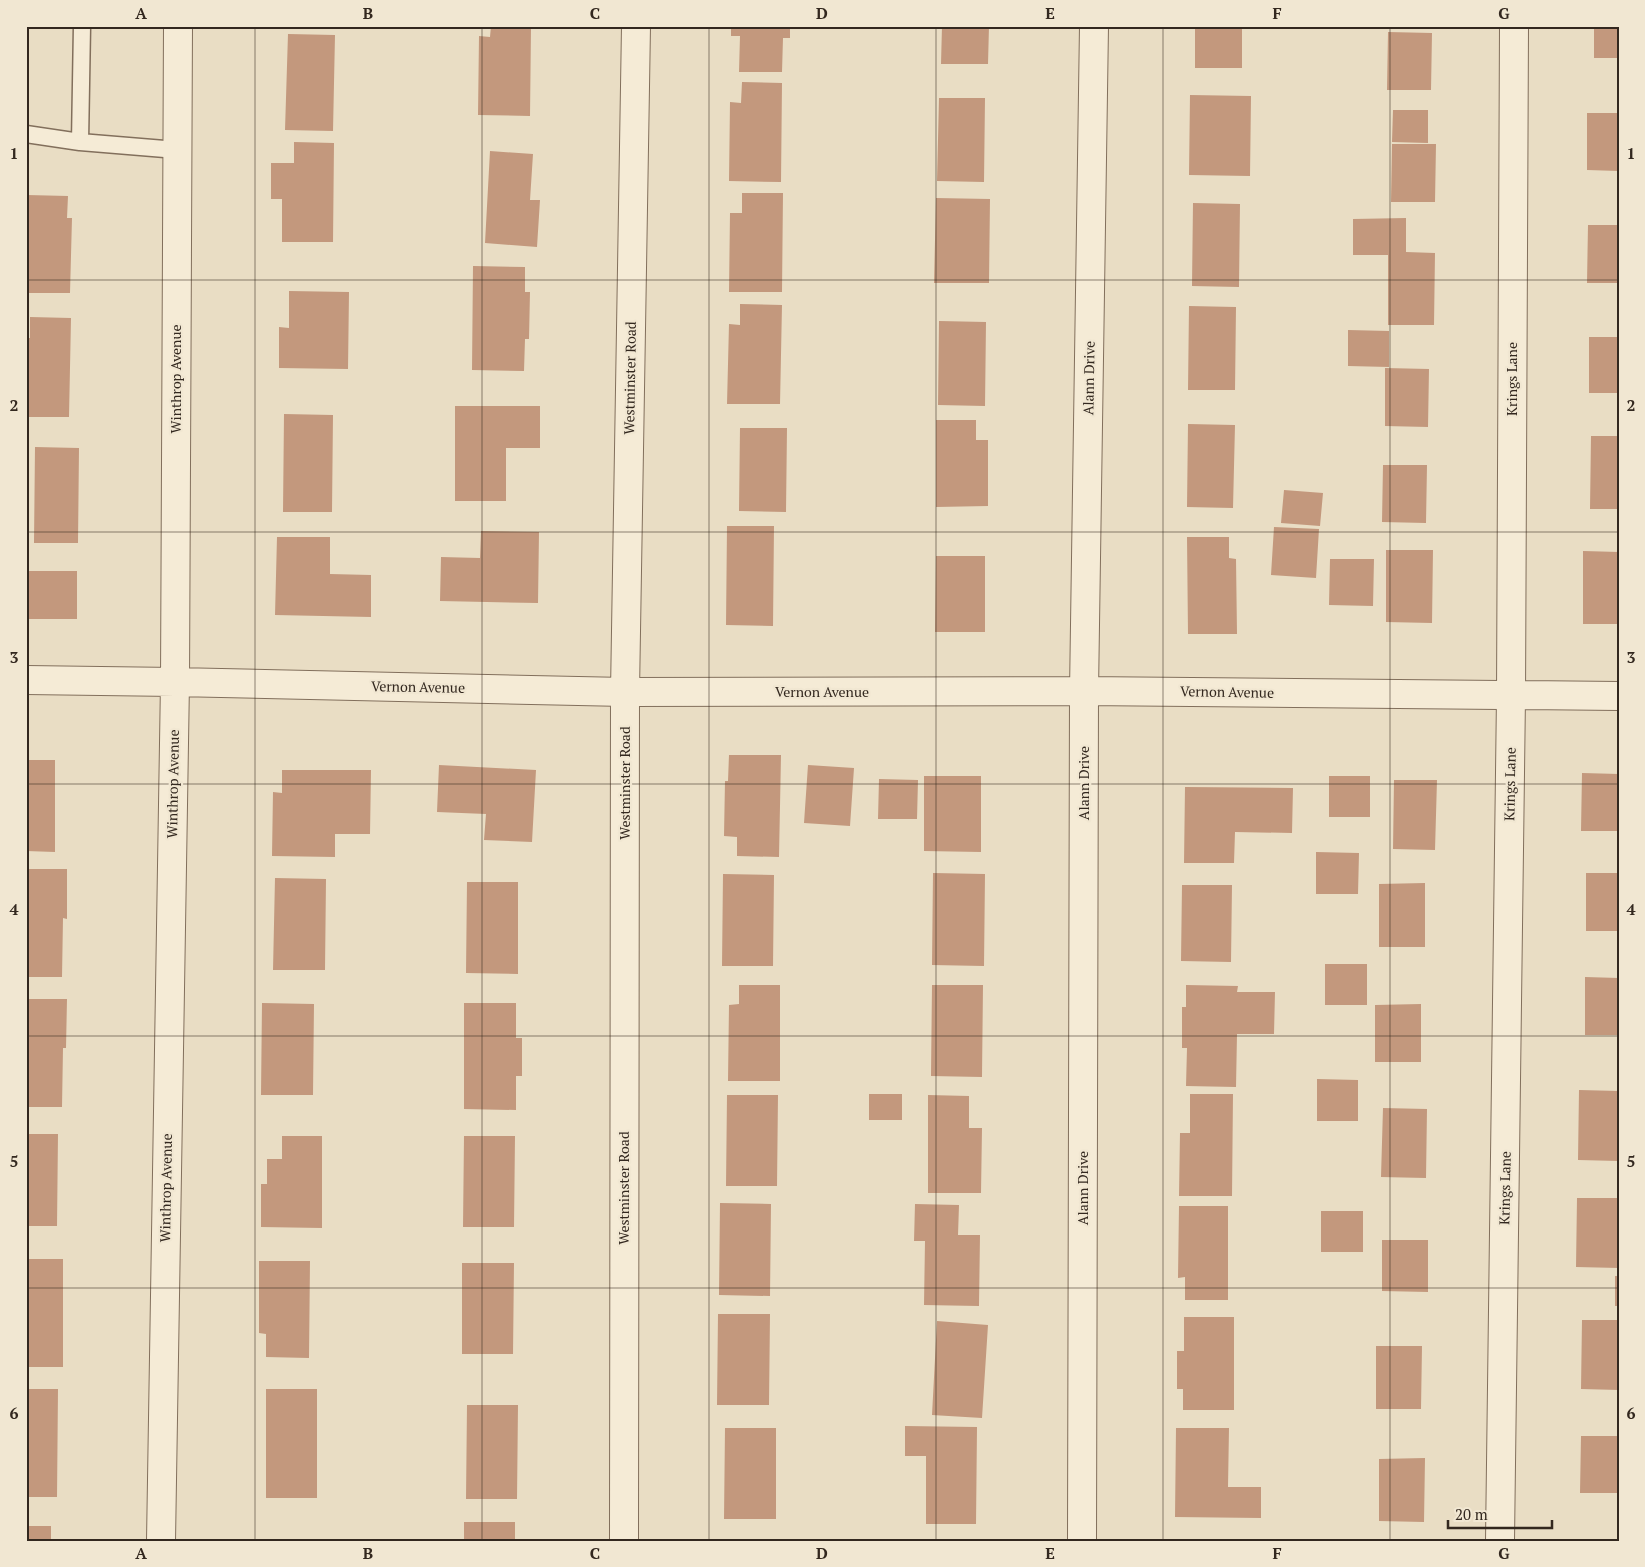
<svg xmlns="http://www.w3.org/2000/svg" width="1645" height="1567" viewBox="0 0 1645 1567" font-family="'PT Serif',serif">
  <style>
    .building { fill: #c3987d }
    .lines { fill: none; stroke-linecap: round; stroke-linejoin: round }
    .service-casing { stroke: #826f5c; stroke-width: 19 }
    .minor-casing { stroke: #826f5c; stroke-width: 30 }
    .service { stroke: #f5ebd6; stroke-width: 16 }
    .minor { stroke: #f5ebd6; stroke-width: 28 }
    .grid { fill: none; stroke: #33281f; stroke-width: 1; stroke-opacity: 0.55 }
    .labels { text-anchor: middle; stroke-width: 4.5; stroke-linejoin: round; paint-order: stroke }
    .street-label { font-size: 14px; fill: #33281f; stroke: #f1e7d2 }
    .neatline { fill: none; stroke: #33281f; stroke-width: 2 }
    .grid-label { font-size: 16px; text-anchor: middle; font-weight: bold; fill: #33281f }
  </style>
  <rect width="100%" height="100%" fill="#e9ddc4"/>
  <path class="building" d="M491,26H531L530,116L478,115L479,36L490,37Z
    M731,26H790V38H783L782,72H739L740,36H731Z
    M942,26H989L988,64H941Z
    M1195,26H1242V68H1195Z
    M1594,26H1619V58H1594Z
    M1388,32L1432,33L1431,90H1387Z
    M288,34L335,35L333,131L285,130Z
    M742,82L782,83L781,182L729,181L730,102L741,103Z
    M1190,95L1251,96L1250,176L1189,175Z
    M939,98H985L984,182L937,181Z
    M1393,110H1428V143L1392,142Z
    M1587,113H1619V171L1587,170Z
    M294,142L334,143L333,242H282V199H271V163H294Z
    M1392,144H1436L1435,202H1391Z
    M490,151L533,154L530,200H540L537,247L485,243Z
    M742,193H783L782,292H729L730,213H742Z
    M27,195L68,196L67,218H72L70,293H26Z
    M936,198L990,199L989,283H934Z
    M1193,203L1240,204L1239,287L1192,286Z
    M1406,218V252L1435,253L1434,325H1388V255H1353V219Z
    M1588,225H1619V283H1587Z
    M473,266L525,267V292H530L529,339H525L524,371L472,370Z
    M289,291L349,292L348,369L279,368V327L289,328Z
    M740,304L782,305L780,404H727L729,324L740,325Z
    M1189,306L1236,307L1235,390H1188Z
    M30,317L71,318L69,417H26V338H30Z
    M939,321L986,322L985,406L938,405Z
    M1348,330L1389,331V367L1348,366Z
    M1589,337H1619V393H1589Z
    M1385,368L1429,369L1428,427L1385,426Z
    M455,406H540V448H506V501H455Z
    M284,414L333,415L332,512H283Z
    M936,420H976V440H988V506L936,507Z
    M1188,424L1235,425L1233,508L1187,507Z
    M740,428H787L786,512L739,511Z
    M1591,436H1619V509H1590Z
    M35,447L79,448L78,543H34Z
    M1383,465H1427L1426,523L1382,522Z
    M1284,490L1323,493L1320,526L1281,523Z
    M727,526H774L773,626L726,625Z
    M1274,527L1319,529L1316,578L1271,575Z
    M481,531L539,532L538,603L440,601L441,557L480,558Z
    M277,537H330V574L371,575V617L275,615Z
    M1187,537H1229V558L1236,559L1237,634H1188Z
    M1386,550H1433L1432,623L1386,622Z
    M1583,551L1619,552V624H1583Z
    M936,556H985V632H935Z
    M1330,559H1374L1373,606L1329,605Z
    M26,571H77V619H26Z
    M729,755H781L779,857L737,856V837L724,836L725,781H728Z
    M26,760H55V852L26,851Z
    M439,765L536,770L532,842L484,840L486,814L437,812Z
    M808,765L854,768L850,826L804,823Z
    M282,770H371L370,834H335V857L272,856L273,792L282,793Z
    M1582,773L1619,774V831H1581Z
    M924,776H981V852L924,851Z
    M1329,776H1370V817H1329Z
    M879,779L918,780L917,819H878Z
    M1394,780H1437L1435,850L1393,849Z
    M1185,787L1293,788L1292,833L1235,832L1234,863H1184Z
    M1316,852L1359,853L1358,894H1316Z
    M26,869H67V919L63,918L62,977H26Z
    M933,873L985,874L984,966L932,965Z
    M1586,873H1619V931H1586Z
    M723,874L774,875L773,966H722Z
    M275,878L326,879L325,970H273Z
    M467,882H518V974L466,973Z
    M1425,883V947H1379V884Z
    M1182,885H1232L1231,962L1181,961Z
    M1325,964H1367V1005H1325Z
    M1585,977L1619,978V1035H1585Z
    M739,985H780V1081H728L729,1005L739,1004Z
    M932,985H983L982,1077L931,1076Z
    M1186,985L1238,986L1237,992H1275L1274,1034H1237L1236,1087L1186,1086L1187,1048H1182V1007H1186Z
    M26,999H67L66,1048H63L62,1107H26Z
    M262,1003L314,1004L313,1095H261Z
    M464,1003H516V1038H522V1076H516V1110L464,1109Z
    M1421,1004V1062H1375V1005Z
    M1317,1079L1358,1080V1121H1317Z
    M1579,1090L1619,1091V1161L1578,1160Z
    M869,1094H902V1120H869Z
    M1190,1094H1233L1232,1196H1179L1180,1133H1190Z
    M727,1095H778L777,1186H726Z
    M928,1095L969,1096V1128H982L981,1193H928Z
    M1383,1108L1427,1109L1426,1178L1381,1177Z
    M26,1134H58L57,1226H26Z
    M282,1136H322V1228L261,1227V1184H267V1159H282Z
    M464,1136H515L514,1227H463Z
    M1577,1198H1619V1268L1576,1267Z
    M720,1203L771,1204L770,1296L719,1295Z
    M915,1204L959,1205L958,1235H980L979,1306L924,1305L925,1241H914Z
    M1179,1206H1228V1300H1185V1277L1178,1278Z
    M1321,1211H1363V1252H1321Z
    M1382,1240H1428V1292L1382,1291Z
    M26,1259H63V1367H26Z
    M259,1261H310L309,1358L266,1357V1334L259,1333Z
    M462,1263H514L513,1354H462Z
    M1615,1276H1619V1306H1615Z
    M718,1314H770L769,1405H717Z
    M1184,1317H1234V1410H1183V1389H1177V1351H1184Z
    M1582,1320H1619V1390L1581,1389Z
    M937,1321L988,1325L982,1418L932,1415Z
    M1376,1346H1422L1421,1409H1376Z
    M26,1389H58L57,1497H26Z
    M266,1389H317V1498H266Z
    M467,1405H518L517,1499H466Z
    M905,1426L977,1427L976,1524H926V1456H905Z
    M725,1428H776V1519H724Z
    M1176,1428H1229L1228,1487H1261V1518L1175,1517Z
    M1581,1436H1619V1493H1580Z
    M1425,1458L1424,1522L1379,1521V1459Z
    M464,1522H515V1541H464Z
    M26,1526H51V1541H26Z"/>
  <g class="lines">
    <g class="service-casing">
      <path id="service" d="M82,26L80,142L177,150
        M26,134L80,142"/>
    </g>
    <g class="minor-casing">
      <path id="minor" d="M26,680L175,682L625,692L1084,691L1619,696
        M161,1541L175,682L178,26
        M624,1541L625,692L636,26
        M1082,1541L1084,691L1094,26
        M1500,1541L1511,696L1514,26"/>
    </g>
    <use href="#service" class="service"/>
    <use href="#minor" class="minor"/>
  </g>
  <path class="grid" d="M255,26V1541M482,26V1541M709,26V1541M936,26V1541M1163,26V1541M1390,26V1541M26,280H1619M26,532H1619M26,784H1619M26,1036H1619M26,1288H1619"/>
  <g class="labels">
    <g class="street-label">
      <text transform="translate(630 378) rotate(-89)" y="5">Westminster Road</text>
      <text transform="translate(1089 378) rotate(-89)" y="5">Alann Drive</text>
      <text transform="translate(176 379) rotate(-90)" y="5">Winthrop Avenue</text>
      <text transform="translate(1512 379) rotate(-90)" y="5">Krings Lane</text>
      <text transform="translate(418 687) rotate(1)" y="5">Vernon Avenue</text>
      <text x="822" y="697">Vernon Avenue</text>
      <text transform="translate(1227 692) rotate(1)" y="5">Vernon Avenue</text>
      <text transform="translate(625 783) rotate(-90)" y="5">Westminster Road</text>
      <text transform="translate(1084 783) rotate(-90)" y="5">Alann Drive</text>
      <text transform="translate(173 784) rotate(-89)" y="5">Winthrop Avenue</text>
      <text transform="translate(1510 784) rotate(-89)" y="5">Krings Lane</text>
      <text transform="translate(166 1188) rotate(-89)" y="5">Winthrop Avenue</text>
      <text transform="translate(624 1188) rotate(-90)" y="5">Westminster Road</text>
      <text transform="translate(1083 1188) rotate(-90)" y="5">Alann Drive</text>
      <text transform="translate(1505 1188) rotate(-89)" y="5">Krings Lane</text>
    </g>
  </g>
  <rect width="1645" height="1567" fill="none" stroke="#f1e7d2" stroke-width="55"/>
  <path d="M1448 1520v8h104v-8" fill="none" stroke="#33281f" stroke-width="2.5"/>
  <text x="1455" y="1520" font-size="15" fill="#33281f" stroke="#f1e7d2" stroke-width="4" paint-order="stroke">20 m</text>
  <rect x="28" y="28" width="1590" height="1512" class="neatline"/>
  <g class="grid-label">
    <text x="141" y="19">A</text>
    <text x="368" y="19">B</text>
    <text x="595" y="19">C</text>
    <text x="822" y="19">D</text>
    <text x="1050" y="19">E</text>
    <text x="1277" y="19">F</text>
    <text x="1504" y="19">G</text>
    <text x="14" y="159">1</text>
    <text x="1631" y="159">1</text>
    <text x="14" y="411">2</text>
    <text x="1631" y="411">2</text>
    <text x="14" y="663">3</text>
    <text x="1631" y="663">3</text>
    <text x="14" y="915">4</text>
    <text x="1631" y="915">4</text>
    <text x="14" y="1167">5</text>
    <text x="1631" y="1167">5</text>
    <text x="14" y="1419">6</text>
    <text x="1631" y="1419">6</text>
    <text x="141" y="1559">A</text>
    <text x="368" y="1559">B</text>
    <text x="595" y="1559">C</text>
    <text x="822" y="1559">D</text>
    <text x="1050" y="1559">E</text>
    <text x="1277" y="1559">F</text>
    <text x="1504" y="1559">G</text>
  </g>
</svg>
